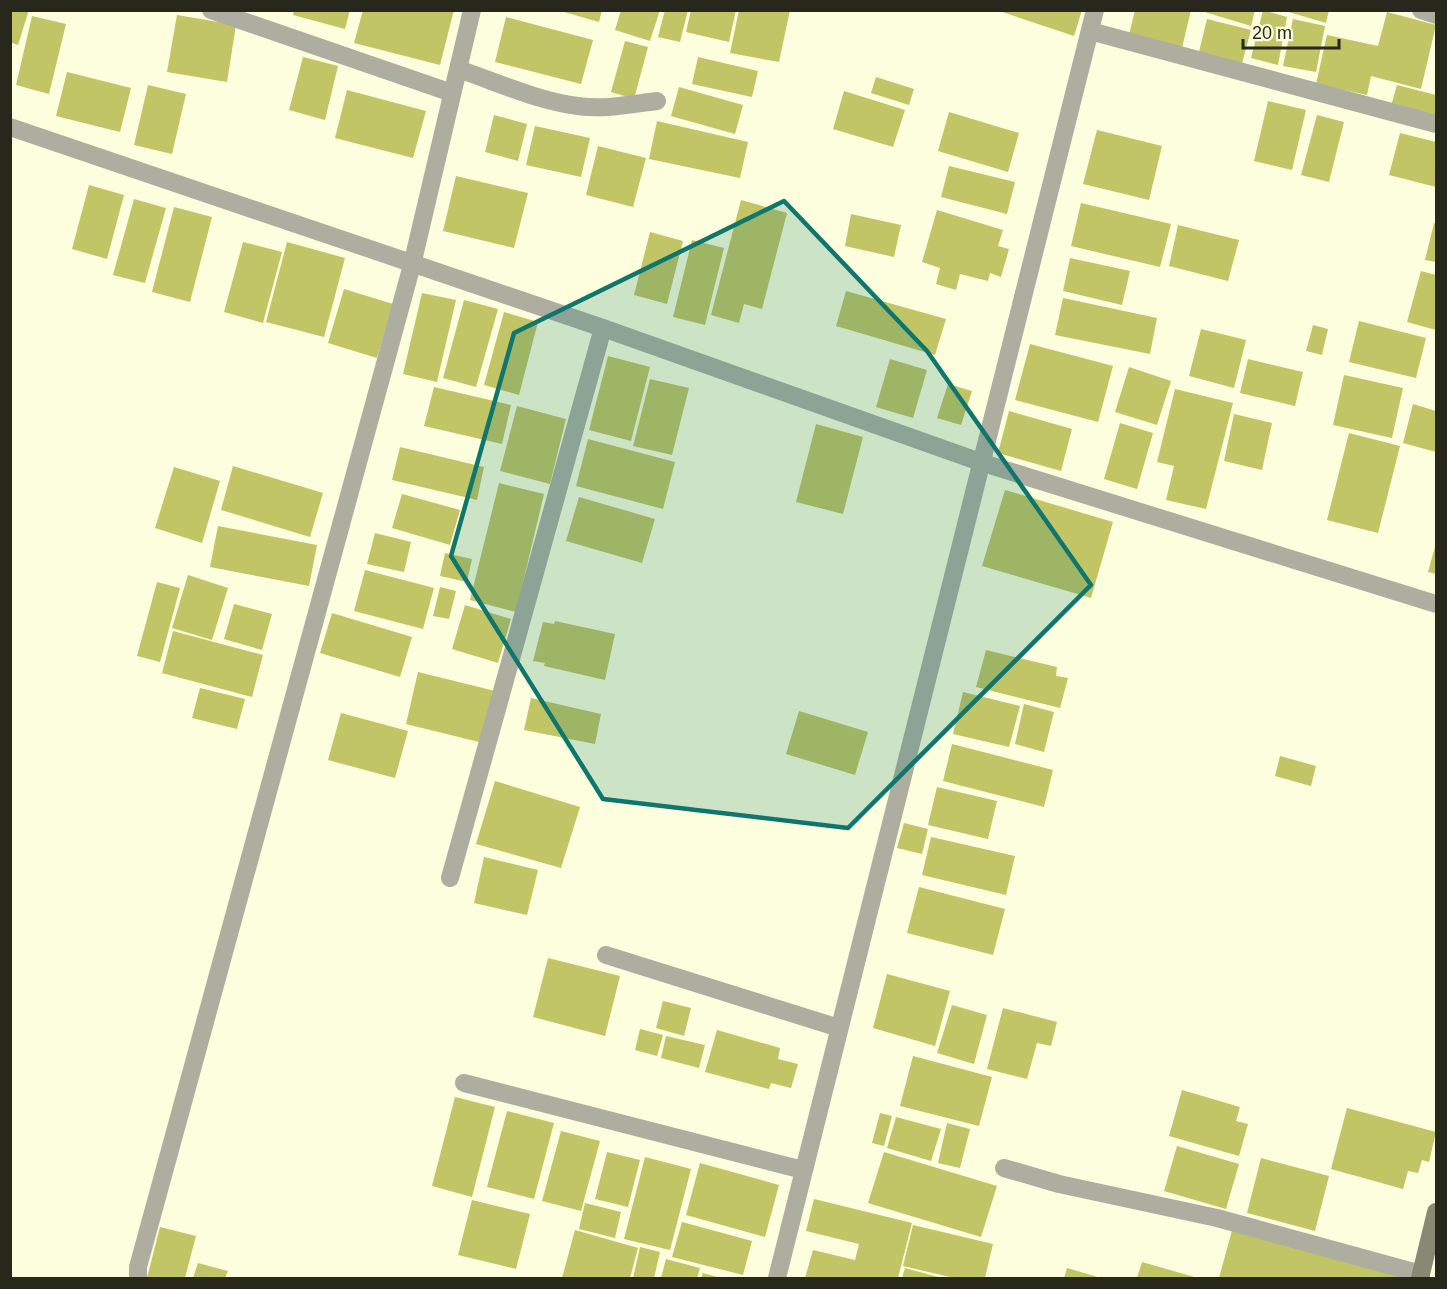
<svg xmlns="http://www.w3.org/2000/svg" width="1447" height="1289" viewBox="0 0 1447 1289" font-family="Helvetica,sans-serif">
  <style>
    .building { fill: #c2c565 }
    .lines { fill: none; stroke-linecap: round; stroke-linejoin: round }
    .street { stroke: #adaea0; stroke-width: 18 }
    .secondary { stroke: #878975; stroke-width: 18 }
    .marked { fill: #0f766e; fill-opacity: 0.2; stroke: #0f766e; stroke-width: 4.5; stroke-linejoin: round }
  </style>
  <rect width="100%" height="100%" fill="#fcfedd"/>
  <path class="building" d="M10,10H29L18,45L10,42Z
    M294,10H350L345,29L293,15Z
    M363,10H454L440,65L354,43Z
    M557,10H602L599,22Z
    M621,10H660L650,41L615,30Z
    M665,10H688L680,42L658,37Z
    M691,10H736L729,42L686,32Z
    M739,10H790L779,62L730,53Z
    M996,10H1082L1074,36Z
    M1135,10H1191L1182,48L1129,35Z
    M1198,10H1255L1251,26Z
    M1263,10L1287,17L1278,65L1251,58Z
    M1282,10H1329L1326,23Z
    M1387,12L1436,25L1421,89L1371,76L1367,95L1316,84L1327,35L1378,46Z
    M177,15L236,25L227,82L167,72Z
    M32,16L66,24L49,94L16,85Z
    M506,17L593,40L581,84L495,62Z
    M1207,19L1251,30L1241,67L1198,56Z
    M1293,19L1325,26L1316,72L1283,66Z
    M625,41L648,47L634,99L611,92Z
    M303,57L338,66L325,120L289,110Z
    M698,57L758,71L752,97L692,84Z
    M67,72L131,88L120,132L56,116Z
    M876,77L914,89L909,105L871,93Z
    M148,85L186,94L172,154L134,145Z
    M1397,85L1436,95V119L1391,106Z
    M679,87L743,105L735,134L671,116Z
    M347,90L426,111L413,158L335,138Z
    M844,91L905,110L893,147L833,129Z
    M1268,101L1306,110L1292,170L1254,161Z
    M949,112L1019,133L1008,172L938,151Z
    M494,115L527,124L518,161L485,152Z
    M1317,115L1344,122L1329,182L1301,175Z
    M657,121L748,142L740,178L649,159Z
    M535,126L590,138L581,177L526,165Z
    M1097,130L1162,146L1149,200L1083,184Z
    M1400,133L1436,142V187L1389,175Z
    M598,146L646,158L633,207L586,195Z
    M949,166L1015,182L1007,214L941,197Z
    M456,176L528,193L514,248L443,231Z
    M89,185L124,195L107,259L72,249Z
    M134,199L166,208L145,283L113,275Z
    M741,200L787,213L762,309L744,304L739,323L711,315Z
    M1081,203L1171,224L1160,267L1071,246Z
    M174,207L212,217L190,302L152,292Z
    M937,210L1003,230L998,246L1009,249L1001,277L990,273L988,281L960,274L956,290L936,284L940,268L922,262Z
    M851,214L901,225L894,257L845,246Z
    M1434,223L1436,224V262L1425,260Z
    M1178,225L1239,240L1228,281L1169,266Z
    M650,232L683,241L667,304L634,295Z
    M692,240L724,248L705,325L673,317Z
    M243,242L282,252L263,323L224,312Z
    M287,242L345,258L324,337L266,322Z
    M1070,258L1130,271L1122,305L1063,291Z
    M1421,271L1436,275V330L1407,322Z
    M344,289L393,304L377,358L328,343Z
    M846,291L946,319L935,355L836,326Z
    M422,293L456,300L437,382L403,374Z
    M1063,298L1157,318L1150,354L1055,335Z
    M464,300L498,309L476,387L443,378Z
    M504,312L538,322L519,395L484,385Z
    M1359,321L1426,338L1416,378L1349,362Z
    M1313,325L1328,329L1322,355L1306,351Z
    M1201,329L1246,340L1234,388L1189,376Z
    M1030,344L1113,366L1098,422L1015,400Z
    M608,356L650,367L631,441L589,430Z
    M890,359L927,370L913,418L876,407Z
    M1248,359L1303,372L1295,406L1240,393Z
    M1129,367L1171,381L1157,425L1115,412Z
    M1344,375L1403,388L1392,438L1333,425Z
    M650,379L689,388L672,455L633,446Z
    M948,384L972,391L961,425L937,418Z
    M434,387L511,405L502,444L424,426Z
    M1175,389L1233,403L1206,509L1166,500L1174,466L1157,462Z
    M1413,404L1436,411V452L1403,443Z
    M517,406L566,419L550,484L500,471Z
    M1009,411L1072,429L1061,471L998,453Z
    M1234,414L1272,423L1262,470L1224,461Z
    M1120,423L1153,433L1137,489L1104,479Z
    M816,424L863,437L843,514L796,502Z
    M1349,433L1400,446L1378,533L1327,520Z
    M588,439L675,462L663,509L576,486Z
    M400,447L484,467L477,500L392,480Z
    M233,466L323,493L310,537L221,510Z
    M174,467L220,481L202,543L155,528Z
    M499,483L544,494L516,612L470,600Z
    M1005,490L1113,522L1091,598L982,566Z
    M402,494L460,510L450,545L392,528Z
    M579,497L655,519L642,563L566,541Z
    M218,526L317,545L309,586L210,567Z
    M375,533L411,542L404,572L367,564Z
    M1436,543V574L1428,572Z
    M445,553L472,559L467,582L440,576Z
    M365,570L434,588L423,629L354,611Z
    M188,575L228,588L212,640L172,628Z
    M157,582L180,588L160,662L137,656Z
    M440,587L456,591L449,619L433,616Z
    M234,604L272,614L262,650L224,639Z
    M465,605L511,619L498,663L452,649Z
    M332,613L412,637L400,677L320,653Z
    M555,621L615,634L605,680L544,666L545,663L533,661L543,622L554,624Z
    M173,631L263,655L252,697L162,673Z
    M986,650L1057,667L1056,676L1068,678L1060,708L976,687Z
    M418,672L495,691L483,743L406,724Z
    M200,688L245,699L237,729L192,718Z
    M963,692L1020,706L1009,747L953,734Z
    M531,698L601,714L595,744L524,730Z
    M1024,704L1054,712L1044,752L1015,744Z
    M799,711L868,732L855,775L786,754Z
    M341,713L408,731L395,778L328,760Z
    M952,744L1053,770L1044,807L943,781Z
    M1280,756L1316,766L1311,786L1275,776Z
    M495,781L580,807L561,868L476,844Z
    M937,787L997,801L988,839L928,825Z
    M904,823L928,829L922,854L897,848Z
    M931,837L1015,856L1006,895L922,875Z
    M484,857L538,870L527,915L474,903Z
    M919,887L1005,909L993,955L907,933Z
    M548,958L620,976L605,1036L533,1017Z
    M887,974L950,991L935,1046L873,1028Z
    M663,1001L691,1008L684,1036L656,1028Z
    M952,1005L987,1015L974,1064L937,1053Z
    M1003,1008L1057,1022L1051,1046L1037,1043L1027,1079L987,1069Z
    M640,1029L663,1035L657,1056L635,1050Z
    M717,1030L780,1048L778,1059L798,1064L791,1088L771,1083L769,1089L705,1072Z
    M666,1036L705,1045L699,1068L661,1058Z
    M913,1056L992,1077L979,1126L900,1106Z
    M1182,1090L1240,1107L1236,1121L1248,1124L1239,1156L1169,1136Z
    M455,1097L495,1107L472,1197L432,1186Z
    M1347,1108L1436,1132L1429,1162L1422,1160L1418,1173L1408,1171L1403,1189L1331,1169Z
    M507,1111L554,1123L534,1199L487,1187Z
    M880,1113L892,1116L884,1146L872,1143Z
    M896,1117L941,1129L931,1161L887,1148Z
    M947,1123L970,1129L960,1168L938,1163Z
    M561,1131L600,1141L581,1211L542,1201Z
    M1177,1146L1239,1164L1226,1209L1164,1191Z
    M607,1152L640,1160L628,1207L595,1199Z
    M884,1152L997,1186L981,1237L868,1203Z
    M645,1157L691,1169L670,1250L624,1239Z
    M1261,1158L1329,1176L1315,1231L1247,1213Z
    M700,1163L779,1185L765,1237L686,1215Z
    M814,1199L912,1223L898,1278H805L813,1250L855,1260L859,1244L806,1231Z
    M472,1200L530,1214L516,1269L458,1255Z
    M585,1203L621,1212L615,1238L579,1229Z
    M682,1222L752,1241L743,1275L672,1257Z
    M913,1225L993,1244L985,1278H954L903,1266Z
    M160,1227L196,1236L185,1278H147Z
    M1233,1227L1398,1272L1396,1278H1219Z
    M575,1230L638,1248L630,1278H562Z
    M640,1247L660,1252L654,1278H633Z
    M666,1259L700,1268L697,1278H661Z
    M1142,1262L1198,1278H1137Z
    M198,1263L228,1271L225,1278H193Z
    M905,1268L942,1278H902Z
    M1067,1268L1101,1278H1064Z
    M703,1273L721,1278H701Z"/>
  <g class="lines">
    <path class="street" d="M211,10L452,93
      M1421,10L1436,15
      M1090,31L1436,124
      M458,69C497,82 537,101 578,106C604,110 631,104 657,101
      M10,127L603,328L983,463L1436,604
      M450,878L603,328
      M606,955L839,1028
      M464,1083L803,1170
      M1004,1168L1059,1184L1217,1218L1421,1274
      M138,1278V1267L412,265L472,10
      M777,1278L1095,10"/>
    <path class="secondary" d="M1420,1278L1436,1212"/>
  </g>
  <path class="marked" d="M784,201L927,351L1091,585L848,828L603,799L451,556L514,333Z"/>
  <rect width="1447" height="1289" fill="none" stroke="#27281b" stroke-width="24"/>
  <path d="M1243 39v9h96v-9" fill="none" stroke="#27281b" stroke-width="3"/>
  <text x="1252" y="39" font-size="18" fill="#27281b" stroke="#fcfedd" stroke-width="4.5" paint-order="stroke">20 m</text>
</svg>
